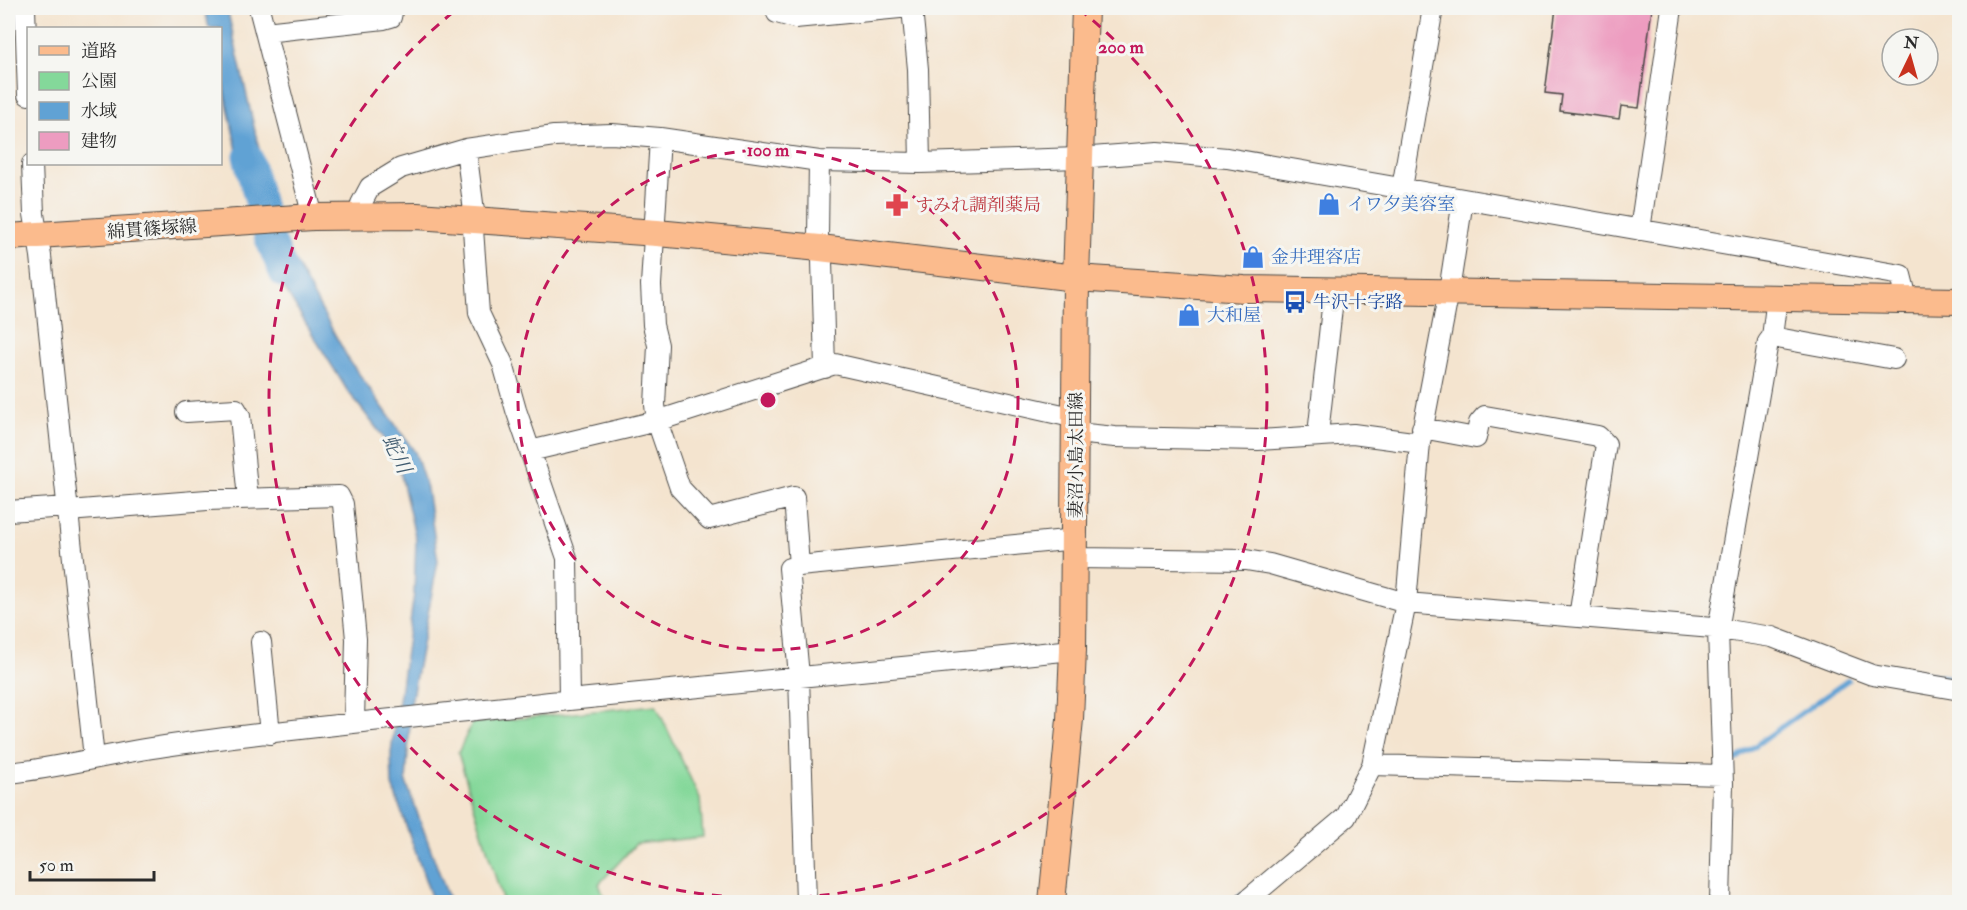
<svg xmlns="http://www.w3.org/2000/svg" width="1967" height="910" viewBox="0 0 1967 910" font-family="'IM FELL Double Pica','Noto Serif JP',serif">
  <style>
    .green { fill: #84d89a; stroke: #588262; stroke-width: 1.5 }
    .water { fill: #60a2d4; stroke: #466680; stroke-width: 1.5 }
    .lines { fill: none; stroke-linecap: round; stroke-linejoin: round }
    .stream { stroke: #60a2d4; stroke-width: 5 }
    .river { stroke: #60a2d4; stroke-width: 30 }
    .building { fill: #ed9cc0 }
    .minor-casing { stroke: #494744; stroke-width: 22 }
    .major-casing { stroke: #494744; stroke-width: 28 }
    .minor { stroke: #fff; stroke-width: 20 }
    .major { stroke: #fbbb8d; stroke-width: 26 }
    .ring { fill: none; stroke: #c2185b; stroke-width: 3; stroke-dasharray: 10 8 }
    .labels { text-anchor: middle; stroke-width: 6; stroke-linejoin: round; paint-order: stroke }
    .shop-label { font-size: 18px; fill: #366cbe; stroke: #f6f6f2; text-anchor: start }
    .health-label { font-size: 18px; fill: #be3a42; stroke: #f6f6f2; text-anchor: start }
    .street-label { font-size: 18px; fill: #2b2b2b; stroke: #f6f6f2 }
    .transit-label { font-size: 18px; fill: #164399; stroke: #f6f6f2; text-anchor: start }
    .water-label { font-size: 20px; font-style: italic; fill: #405b6f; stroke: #f6f6f2 }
    .centre { fill: #c2185b; stroke: #f6f6f2; stroke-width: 3 }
    .ring-label { font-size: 18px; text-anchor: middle; font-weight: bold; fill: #c2185b; stroke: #f6f6f2; stroke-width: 6; stroke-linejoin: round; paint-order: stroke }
  </style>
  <rect width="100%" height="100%" fill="#f6f6f2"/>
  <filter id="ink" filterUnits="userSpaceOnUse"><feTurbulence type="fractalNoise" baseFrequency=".0167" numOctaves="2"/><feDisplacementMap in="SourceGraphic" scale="12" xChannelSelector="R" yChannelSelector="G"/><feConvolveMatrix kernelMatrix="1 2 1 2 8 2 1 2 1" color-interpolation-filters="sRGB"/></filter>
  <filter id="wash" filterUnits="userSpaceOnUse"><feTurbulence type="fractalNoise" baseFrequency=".008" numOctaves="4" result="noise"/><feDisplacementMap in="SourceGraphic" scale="24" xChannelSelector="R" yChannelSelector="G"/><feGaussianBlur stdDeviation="1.35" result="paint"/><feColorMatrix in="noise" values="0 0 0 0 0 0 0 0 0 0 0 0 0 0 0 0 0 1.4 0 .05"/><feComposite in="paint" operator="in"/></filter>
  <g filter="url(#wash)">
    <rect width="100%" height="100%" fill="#f4e4cf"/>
    <path class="green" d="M656,705L700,799L703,837L636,844L599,884L606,902H503L458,753L472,723Z"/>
    <path class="water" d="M204,8H227L270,197L247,199L221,74L220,28H209Z
      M282,233L289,251L349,360L415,452L427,489L438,561L409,713L397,715L414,594L416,540L400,471L381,434L347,390L282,285L261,235Z
      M395,722H410L406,782L450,902H433L392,785L391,753Z"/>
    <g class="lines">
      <path class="stream" d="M1866,665L1960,679
        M1732,762L1848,680
        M1232,902L1242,895"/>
      <path class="river" d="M248,158L269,237L284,273"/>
    </g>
    <g id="blocks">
      <path class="building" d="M1556,8H1652L1639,108L1621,106L1619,119L1560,111L1562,95L1545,93Z"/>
    </g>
  </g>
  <g filter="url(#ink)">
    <use href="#blocks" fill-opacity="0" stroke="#494744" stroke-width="1.5"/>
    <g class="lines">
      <g class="minor-casing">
        <path id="minor" d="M25,8L28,95
          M259,8L313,217
          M776,8L777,13L795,18L900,8
          M912,8L918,69L920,163
          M265,32L384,19L391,17L393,8
          M660,138L651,285L653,325L658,345L655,405L657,421L680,488L709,519L794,497L799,566L789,568L799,676L806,902
          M466,149L475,219L473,229L479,313L503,364L516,410L567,558L569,700L1073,650
          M819,161L818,236L822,261L825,368
          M32,164L34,214L41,256L94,758
          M1402,188L1433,8
          M359,215L361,204L370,187L401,168L466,149L554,136L612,134L660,138L819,161L920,163L1079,158L1157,152L1227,158L1901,275L1907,299
          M1640,230L1672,8
          M1777,297L1772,337L1894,359
          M186,412L236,409L240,416L248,499
          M1422,428L1476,438L1479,423L1485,416L1598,436L1606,444L1579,617
          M1076,433L1115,437L1258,440L1353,434L1420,443
          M1318,434L1334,290
          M530,451L657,421L835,364L1076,418
          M8,511L67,507
          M68,511L207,500L339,496L343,504L356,639L354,721
          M1075,558L1246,560L1270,564L1406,603L1713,628L1772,637L1872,675L1960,690
          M799,566L1076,539
          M261,642L270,734
          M1372,765L1722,775
          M8,773C60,768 112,753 165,746C299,727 434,715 569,700
          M1245,902L1346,817L1372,765L1406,603L1420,443L1449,291L1463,200
          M1720,902L1723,783L1718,630L1768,342L1772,337"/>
      </g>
      <g class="major-casing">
        <path id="major" d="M8,237L313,217L417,216L657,233L820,248L1076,278L1244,289L1960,301
          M1052,902L1070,719L1073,650L1076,278L1085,8"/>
      </g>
      <use href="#minor" class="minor"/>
      <use href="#major" class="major"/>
    </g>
  </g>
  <g class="ring">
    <circle cx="768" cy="400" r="250"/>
    <path d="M1079 9A499 499 0 1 1 457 9"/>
  </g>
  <defs>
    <g id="shop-bare" transform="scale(1.8)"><path d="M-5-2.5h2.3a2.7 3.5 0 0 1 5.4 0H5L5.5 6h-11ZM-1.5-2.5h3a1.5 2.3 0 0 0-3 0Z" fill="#3f7fe0" stroke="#f6f6f2" stroke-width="2.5" paint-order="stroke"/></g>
    <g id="pharmacy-bare" transform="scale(1.8)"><path d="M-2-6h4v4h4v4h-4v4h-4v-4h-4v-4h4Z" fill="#e0444e" stroke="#f6f6f2" stroke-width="2.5" paint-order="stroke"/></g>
    <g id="bus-bare" transform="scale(1.8)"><path d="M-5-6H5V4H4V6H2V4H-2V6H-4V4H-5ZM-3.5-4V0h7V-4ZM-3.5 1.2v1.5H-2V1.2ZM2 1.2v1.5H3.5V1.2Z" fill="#1a4fb4" stroke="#f6f6f2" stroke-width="2.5" paint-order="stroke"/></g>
  </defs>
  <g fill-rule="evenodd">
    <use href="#shop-bare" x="1329" y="204"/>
    <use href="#pharmacy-bare" x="897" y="205"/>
    <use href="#shop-bare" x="1253" y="257"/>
    <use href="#bus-bare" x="1295" y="302"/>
    <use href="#shop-bare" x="1189" y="315"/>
  </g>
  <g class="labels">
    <g class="shop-label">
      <text x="1347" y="210">イワ夕美容室</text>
      <text x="1271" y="263">金井理容店</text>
      <text x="1207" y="321">大和屋</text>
    </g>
    <g class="health-label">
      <text x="915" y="211">すみれ調剤薬局</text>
    </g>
    <g class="street-label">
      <text transform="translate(152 229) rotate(-4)" y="6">綿貫篠塚線</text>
      <text transform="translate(1076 455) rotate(-90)" y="6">妻沼小島太田線</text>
    </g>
    <g class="transit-label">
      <text x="1313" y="308">牛沢十字路</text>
    </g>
    <g class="water-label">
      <text transform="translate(397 454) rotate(64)" y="7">蛇川</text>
    </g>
  </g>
  <circle cx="768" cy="400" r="9" class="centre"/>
  <g class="ring-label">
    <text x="1121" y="53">200 m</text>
    <text x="768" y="156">100 m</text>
  </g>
  <rect width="1967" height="910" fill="none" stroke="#f6f6f2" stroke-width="30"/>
  <rect x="27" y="27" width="195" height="138" fill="#f6f6f2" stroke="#a5a5a2" stroke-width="1.5"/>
  <rect x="39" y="46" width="30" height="9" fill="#fbbb8d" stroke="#a5a5a2" stroke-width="1.5"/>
  <text x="81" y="57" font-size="18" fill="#2b2b2b">道路</text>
  <rect x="39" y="72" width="30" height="18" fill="#84d89a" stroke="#a5a5a2" stroke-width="1.5"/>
  <text x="81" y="87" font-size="18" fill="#2b2b2b">公園</text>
  <rect x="39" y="102" width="30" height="18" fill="#60a2d4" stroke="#a5a5a2" stroke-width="1.5"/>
  <text x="81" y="117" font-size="18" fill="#2b2b2b">水域</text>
  <rect x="39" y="132" width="30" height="18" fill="#ed9cc0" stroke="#a5a5a2" stroke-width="1.5"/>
  <text x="81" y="147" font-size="18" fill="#2b2b2b">建物</text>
  <g transform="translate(1910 57) rotate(5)"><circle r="28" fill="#f6f6f2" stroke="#a5a5a2" stroke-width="1.5"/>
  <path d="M0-4.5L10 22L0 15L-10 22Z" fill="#c8321e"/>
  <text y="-9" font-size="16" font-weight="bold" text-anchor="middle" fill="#2b2b2b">N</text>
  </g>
  <path d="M30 871v9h124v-9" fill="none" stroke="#2b2b2b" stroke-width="3"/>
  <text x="39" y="871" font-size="18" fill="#2b2b2b" stroke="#f6f6f2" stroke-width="4.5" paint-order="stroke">50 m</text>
</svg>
